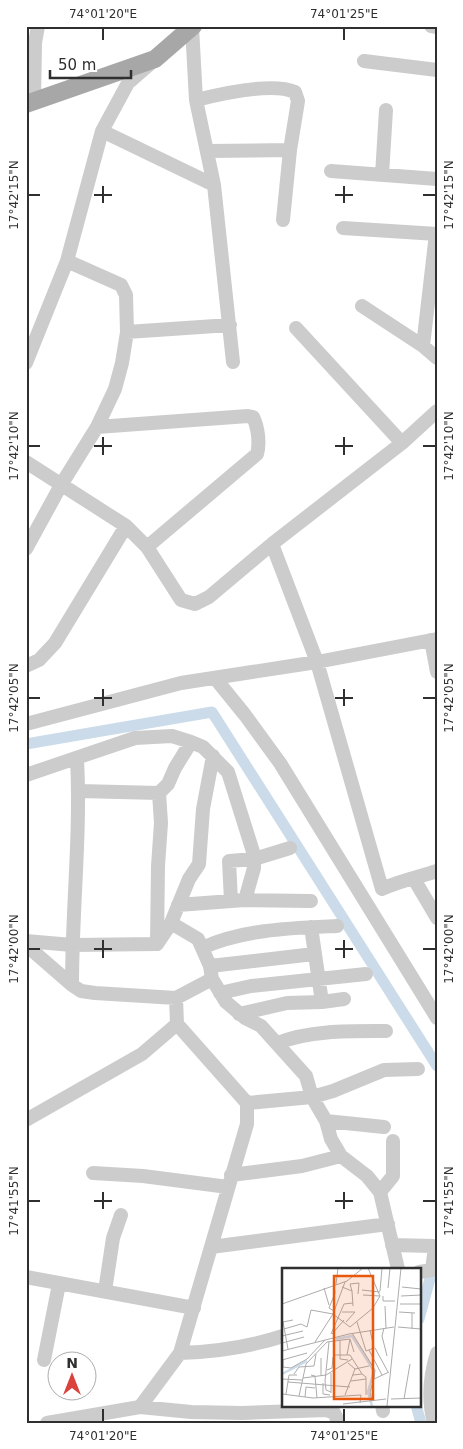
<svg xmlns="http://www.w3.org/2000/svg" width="463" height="1449" viewBox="0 0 463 1449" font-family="'DejaVu Sans',sans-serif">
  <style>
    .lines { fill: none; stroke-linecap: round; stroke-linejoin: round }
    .canal { stroke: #cbdbea; stroke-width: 11 }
    .minor { stroke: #ccc; stroke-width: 14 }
    .major { stroke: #a7a7a7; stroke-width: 18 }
    .ticks { fill: none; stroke: #2f2f2f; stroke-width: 2 }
    .inset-river { fill: none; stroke: #cbdbea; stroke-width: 2.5 }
    .inset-road { fill: none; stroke: #acacac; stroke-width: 1 }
    .view { fill: #e8590c; fill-opacity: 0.15; stroke: #e8590c; stroke-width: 2.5 }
    .inset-edge { fill: none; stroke: #2f2f2f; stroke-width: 2.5 }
    .neatline { fill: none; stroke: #2f2f2f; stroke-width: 2 }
    .ticks-label { font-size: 12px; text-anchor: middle; fill: #2f2f2f }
  </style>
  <rect width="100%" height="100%" fill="#fff"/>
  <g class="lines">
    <path class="canal" d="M26,744L212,712L437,1066
      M419,1319L434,1264
      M416,1405L421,1423"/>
    <path class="minor" d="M431,26L437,27
      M192,27L196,100
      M364,61L437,70
      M34,102L35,43L38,26
      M102,131L214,185L196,100C220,94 272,82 295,92L298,101L290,150L283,220
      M207,151L290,150
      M331,171L437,179
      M382,175L386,110
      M214,185L233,362
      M343,228L437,234
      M67,261L121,285L126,295L127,332
      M362,306L423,346L437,358
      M296,328L402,443
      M423,346L436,234
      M26,363L67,261L102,131L128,83L151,63
      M97,427L248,416L253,417C258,427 260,443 257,454L147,547
      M26,462L126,526L147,547L181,600L195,604L209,597L272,544L402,443L437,411
      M272,544L317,662L382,889C399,881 419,877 437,871
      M26,549L61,485L97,427L115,389L122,363L127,332L230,325
      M431,640L437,672
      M26,666L39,660L55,643L126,526
      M215,678L245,715L280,763L437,1018
      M26,724L181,683L317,662L437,639
      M77,758C81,834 72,909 72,985L81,991L95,993L176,998
      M26,775L135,738L172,736L191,742L203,747L228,772L254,855V868L245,900
      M79,791L159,793
      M414,879L437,918
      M231,901L229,861L254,859L290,848
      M178,905L245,900L311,901
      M171,923L189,879L199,864L203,809L213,756
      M311,927L322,1002
      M26,941L72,945L157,944L171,923L198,939L210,966L212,979L226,1002L245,1018L261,1026L306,1076L312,1097L326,1121L331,1139L341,1156
      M157,943L158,866L161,823L159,793L168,784L175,768L191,742
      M26,945L72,985
      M202,948C243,929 293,928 337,926
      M210,966L314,954
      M220,993L251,986L366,974
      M239,1014L287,1003L322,1002L344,999
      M177,1024L247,1103L312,1097L333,1091L384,1070L418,1069
      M278,1043C309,1030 352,1031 386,1031
      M26,1120L142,1054L177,1024L176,998L212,979
      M326,1121L384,1127
      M93,1173L143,1176L228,1187
      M231,1175L302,1166L341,1156L367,1176L380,1192L398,1269
      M380,1192L393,1176V1141
      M392,1245L433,1246L435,1247L432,1270L419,1272
      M211,1247L388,1224
      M26,1277L194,1308
      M105,1291L113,1238L121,1215
      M180,1353C215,1352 249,1347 283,1336
      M44,1360L59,1284
      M382,1405L383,1411
      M140,1407L180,1353L247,1124V1103
      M47,1423L140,1407L191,1412L242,1413L327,1410L334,1413L337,1419V1423
      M434,1423C428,1400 430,1375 437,1353"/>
    <path class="major" d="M26,104L155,59L193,26"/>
  </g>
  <path class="ticks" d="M103,28V40M344,28V40M103,186V203M344,186V203M28,195H40M94,195H112M335,195H353M423,195H436M103,437V455M344,437V455M28,446H40M94,446H112M335,446H353M423,446H436M103,689V706M344,689V706M28,698H40M94,698H112M335,698H353M423,698H436M103,940V958M344,940V958M28,949H40M94,949H112M335,949H353M423,949H436M103,1192V1209M344,1192V1209M28,1201H40M94,1201H112M335,1201H353M423,1201H436M103,1409V1422M344,1409V1422"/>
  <g transform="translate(282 1268)">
    <rect width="139" height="139" fill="#fff"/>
    <path class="inset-river" d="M54,71L70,68L92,103L86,124L90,138M0,106L25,93"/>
    <path class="inset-road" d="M63,14L51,46L68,59L91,40L98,28L86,0M54,16L56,0M60,19L70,23L68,16L77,15L76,26M120,19L139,21M42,20L47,37M106,20L108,0M80,22L98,24M70,23L71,38M98,23L100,0M81,27L98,28M101,28V33H113M119,28L139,27M0,36L65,13L81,0M118,36H139M103,38L104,60M52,43L47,40L53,25L52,17M60,44H73L64,54M117,44L133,45M75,54L84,83L92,80L88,62M116,59L139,61M102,60L100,68L105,88M2,61L19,56L25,59L29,42L51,46L33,74M130,61V45M70,65L93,102L92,111M49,66L62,36L71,35M50,66L62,52M0,68L21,63M58,72V91L66,92M47,74L43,113L44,122L49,124M0,75L22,69M93,80L106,104M6,81L1,54L11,52M87,82L100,107M0,83L67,66L112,59M53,87H68L80,106M65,87L68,71M1,91V99L9,100L25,91L43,72M0,92L25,85M66,95L73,101L87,98M45,102L50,100L51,89M12,106L17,99L32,98L34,86M29,107L33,108L35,130M71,107L80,106L84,109V127M39,108V90M21,110L44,107L70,91M0,111L20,112M69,113L84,111M6,114L68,119M41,115V126L48,127M49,125V105M0,126L31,130L79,127L78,135M4,126L7,107H15M63,127L73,101M17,128L24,96L45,74L68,71L72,84M23,129L24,119L33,120M109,131L139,130M122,131L128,96M90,133L88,124L92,111L107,104M61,136L104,131M105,138L119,0"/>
    <path class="view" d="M52,8H91V131H52Z"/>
    <rect width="139" height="139" class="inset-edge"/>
  </g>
  <rect width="463" height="1449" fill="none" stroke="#ffffff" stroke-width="55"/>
  <g transform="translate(72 1376)"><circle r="24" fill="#ffffff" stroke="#acacac"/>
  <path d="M0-4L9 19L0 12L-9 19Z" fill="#da423d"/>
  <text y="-8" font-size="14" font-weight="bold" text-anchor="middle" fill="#2f2f2f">N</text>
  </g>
  <path d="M50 70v8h81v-8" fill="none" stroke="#2f2f2f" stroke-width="2.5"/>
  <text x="58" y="70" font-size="15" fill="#2f2f2f" stroke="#ffffff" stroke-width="4" paint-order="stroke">50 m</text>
  <rect x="28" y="28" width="408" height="1394" class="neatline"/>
  <g class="ticks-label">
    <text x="103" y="18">74°01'20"E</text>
    <text x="344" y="18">74°01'25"E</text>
    <text transform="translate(14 195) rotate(-90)" y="4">17°42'15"N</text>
    <text transform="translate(449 195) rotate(-90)" y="4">17°42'15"N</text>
    <text transform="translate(14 446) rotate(-90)" y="4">17°42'10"N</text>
    <text transform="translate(449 446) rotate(-90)" y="4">17°42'10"N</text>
    <text transform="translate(14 698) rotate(-90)" y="4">17°42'05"N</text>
    <text transform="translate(449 698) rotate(-90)" y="4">17°42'05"N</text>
    <text transform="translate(14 949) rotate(-90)" y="4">17°42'00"N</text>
    <text transform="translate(449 949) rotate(-90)" y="4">17°42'00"N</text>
    <text transform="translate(14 1201) rotate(-90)" y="4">17°41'55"N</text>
    <text transform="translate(449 1201) rotate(-90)" y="4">17°41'55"N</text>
    <text x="103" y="1440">74°01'20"E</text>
    <text x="344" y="1440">74°01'25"E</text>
  </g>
</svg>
